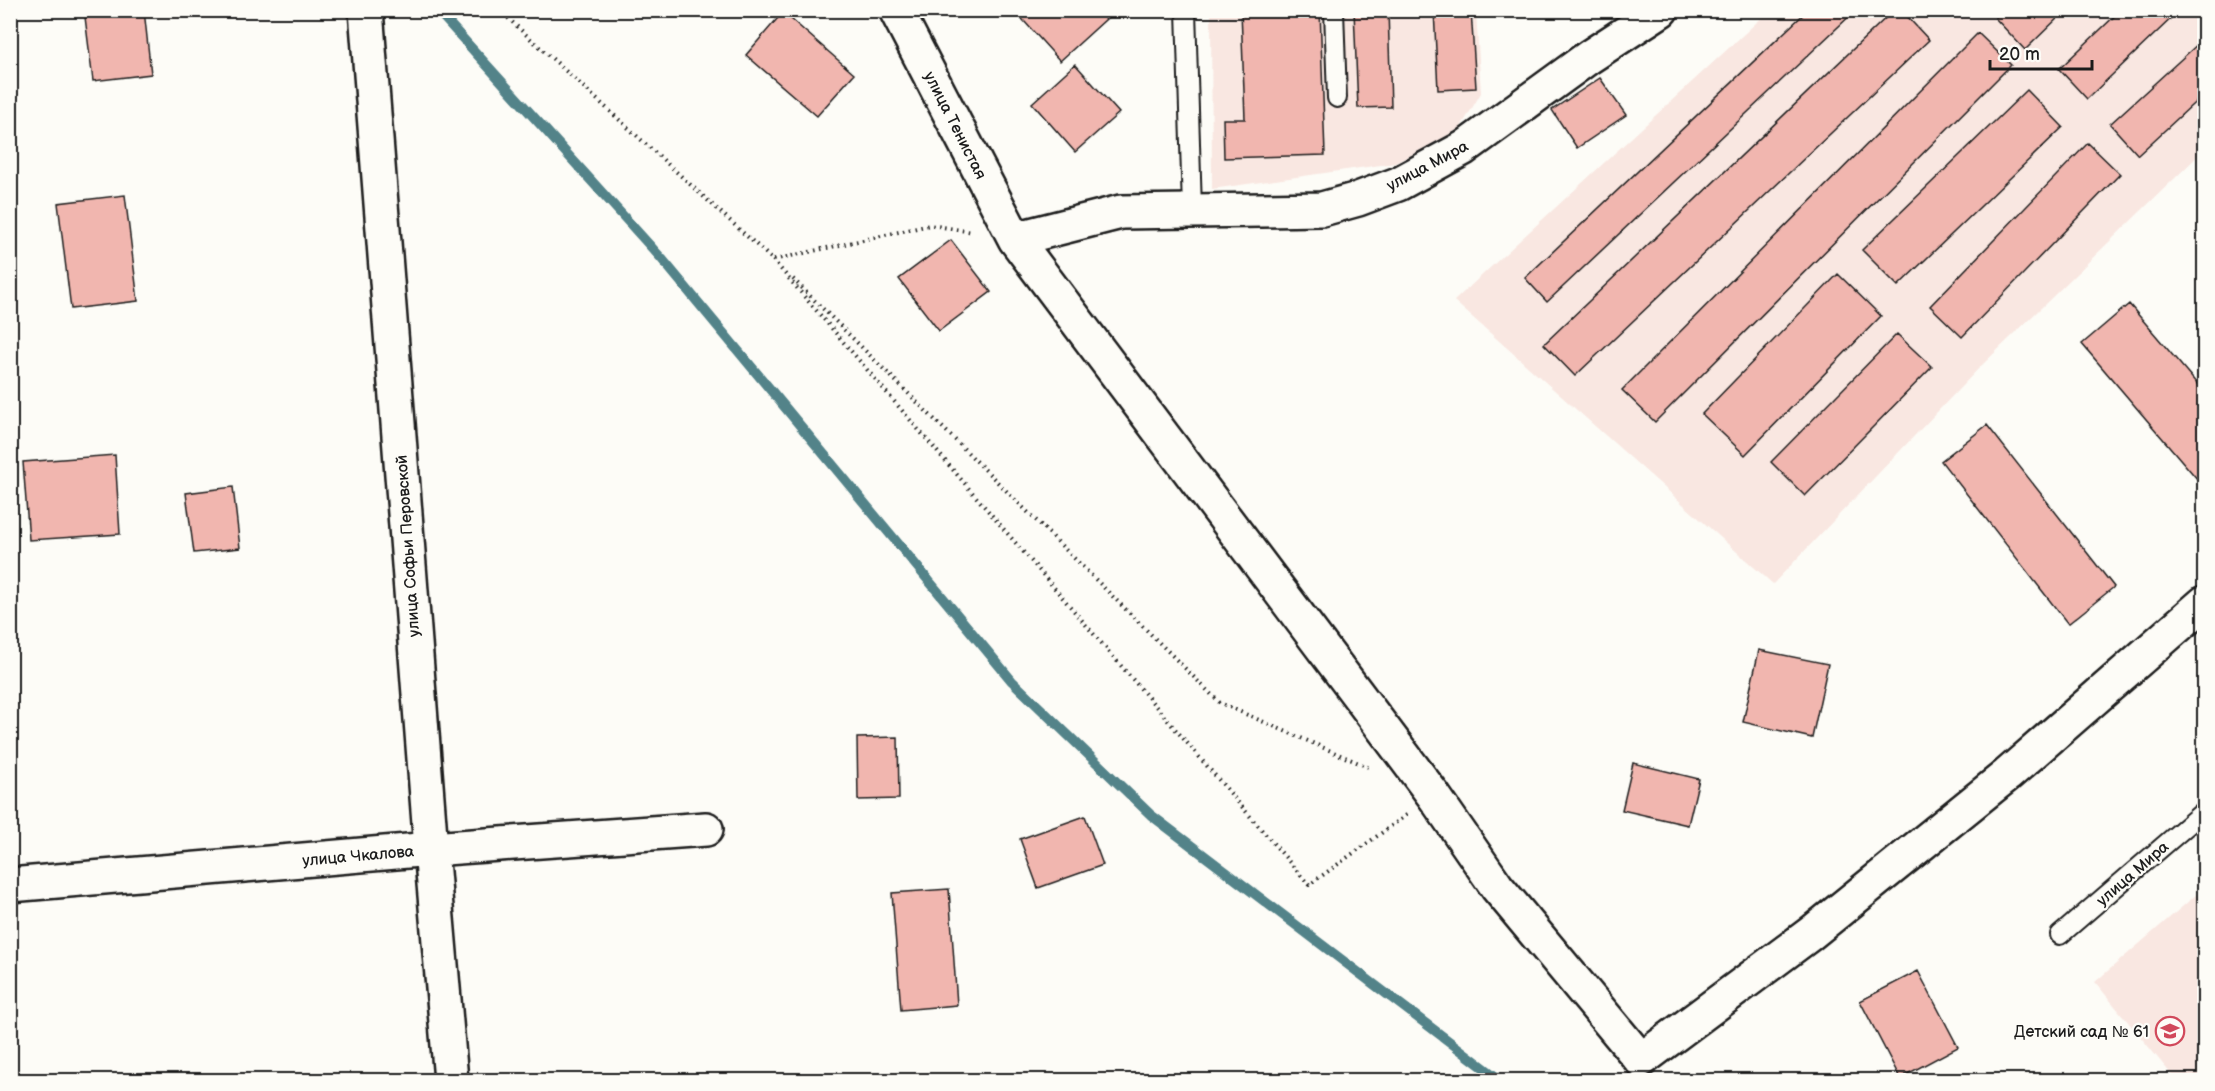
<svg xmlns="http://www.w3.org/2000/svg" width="2215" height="1091" viewBox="0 0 2215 1091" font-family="'Balsamiq Sans',sans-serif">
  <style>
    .built { fill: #f9e7e1 }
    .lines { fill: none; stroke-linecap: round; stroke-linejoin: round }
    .stream { stroke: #538389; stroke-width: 10 }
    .building { fill: #f1b6af; stroke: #1c1c1c; stroke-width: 1.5 }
    .service-casing { stroke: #1c1c1c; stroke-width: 22 }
    .minor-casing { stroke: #1c1c1c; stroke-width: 38 }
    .path { stroke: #1c1c1c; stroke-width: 4; stroke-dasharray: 1.5 4.5; stroke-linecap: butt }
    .service { stroke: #fdfcf7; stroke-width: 18 }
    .minor { stroke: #fdfcf7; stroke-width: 33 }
    .labels { text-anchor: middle; stroke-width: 4.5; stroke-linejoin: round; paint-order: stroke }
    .street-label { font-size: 16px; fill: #1c1c1c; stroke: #fdfcf7 }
    .poi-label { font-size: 16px; fill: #1c1c1c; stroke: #fdfcf7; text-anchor: end }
  </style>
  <rect width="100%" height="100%" fill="#fdfcf7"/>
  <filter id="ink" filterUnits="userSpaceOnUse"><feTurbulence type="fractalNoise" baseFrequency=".0167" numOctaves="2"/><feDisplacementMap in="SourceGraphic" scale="12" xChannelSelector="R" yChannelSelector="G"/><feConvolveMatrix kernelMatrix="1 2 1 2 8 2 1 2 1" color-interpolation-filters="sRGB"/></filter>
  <g filter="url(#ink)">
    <path class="built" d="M1211,11H1476L1481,93L1458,132L1395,163L1212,189Z
      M1769,11H2204V150L1981,366L1773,584L1454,301Z
      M2204,888V1080H2176L2095,982Z"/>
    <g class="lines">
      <path class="stream" d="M437,10L662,259L1012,681L1151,815L1500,1080"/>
    </g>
    <path class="building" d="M144,10L151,74L93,81L85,17Z
      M1014,10H1116L1060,61Z
      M1241,10H1320L1325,155L1224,158L1223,119H1245Z
      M1354,10H1388L1391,107L1358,108Z
      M1434,10H1471L1476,88L1438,90Z
      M1808,10H1856L1547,302L1525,278Z
      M1894,10H1901L1929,40L1575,376L1544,344Z
      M2003,10H2066L2025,50L1995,18Z
      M2121,10H2180L2087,99L2059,69Z
      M783,12L854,74L817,116L746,55Z
      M1978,33L2011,65L1655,422L1622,390Z
      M2200,42L2204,47V94L2138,155L2110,124Z
      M1075,64L1119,113L1075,152L1032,103Z
      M1600,78L1626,115L1577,148L1552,110Z
      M2027,90L2063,127L1898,286L1862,250Z
      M2088,143L2120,174L1962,337L1930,306Z
      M125,195L138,301L71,309L58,203Z
      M951,240L991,292L939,331L899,279Z
      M1838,274L1881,316L1745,455L1702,414Z
      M2129,304L2204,392V487L2082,344Z
      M1897,334L1932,367L1805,496L1771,462Z
      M1987,425L2114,587L2068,624L1941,461Z
      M115,455L120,534L29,540L23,462Z
      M233,487L240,548L194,553L186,493Z
      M1759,650L1828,664L1812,738L1743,722Z
      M898,737L899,799L858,800L857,738Z
      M1633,763L1699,779L1688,825L1622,810Z
      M1085,816L1103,865L1038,888L1020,839Z
      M949,889L957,1005L901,1010L892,893Z
      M1918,971L1958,1047L1900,1078L1860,1001Z"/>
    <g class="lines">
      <g class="service-casing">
        <path id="service" d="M1186,10L1192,210
          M1334,10L1337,98
          M2060,935L2204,811"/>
      </g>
      <g class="minor-casing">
        <path id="minor" d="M366,10L431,849L451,1080
          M896,10L1015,239L1434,796L1497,887L1641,1060L1810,934L2007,775L2204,603
          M1015,239L1121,212L1322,209L1358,199L1398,184L1464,148L1589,57L1661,10
          M10,885L431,849L706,829"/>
      </g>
      <path class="path" d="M499,10L773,260L930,225L973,232
        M773,260L1309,885L1408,814
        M793,279L1220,703L1368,767"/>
      <use href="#service" class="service"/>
      <use href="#minor" class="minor"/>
    </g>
  </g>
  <defs>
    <g id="school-ring" transform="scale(1.5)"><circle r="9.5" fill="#fdfcf7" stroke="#d1495b" stroke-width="1.5"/><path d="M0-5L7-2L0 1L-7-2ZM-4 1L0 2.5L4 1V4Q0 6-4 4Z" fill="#d1495b"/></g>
  </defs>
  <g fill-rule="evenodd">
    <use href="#school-ring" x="2170" y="1031"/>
  </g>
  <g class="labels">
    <g class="street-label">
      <text transform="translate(956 125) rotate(63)" y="6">улица Тенистая</text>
      <text transform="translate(1427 165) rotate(-28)" y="6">улица Мира</text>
      <text transform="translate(407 546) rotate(-94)" y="6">улица Софьи Перовской</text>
      <text transform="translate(358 855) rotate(-5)" y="6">улица Чкалова</text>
      <text transform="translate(2132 873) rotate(-41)" y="6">улица Мира</text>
    </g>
    <g class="poi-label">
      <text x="2149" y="1037">Детский сад № 61</text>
    </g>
  </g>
  <rect width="2215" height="1091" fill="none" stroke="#fdfcf7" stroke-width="36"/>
  <rect x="18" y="18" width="2179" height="1055" fill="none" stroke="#1c1c1c" stroke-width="2" filter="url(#ink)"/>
  <path d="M1990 60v9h102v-9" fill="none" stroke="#1c1c1c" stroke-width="3"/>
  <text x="1999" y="60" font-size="18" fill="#1c1c1c" stroke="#fdfcf7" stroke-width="4.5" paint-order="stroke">20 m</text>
</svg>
